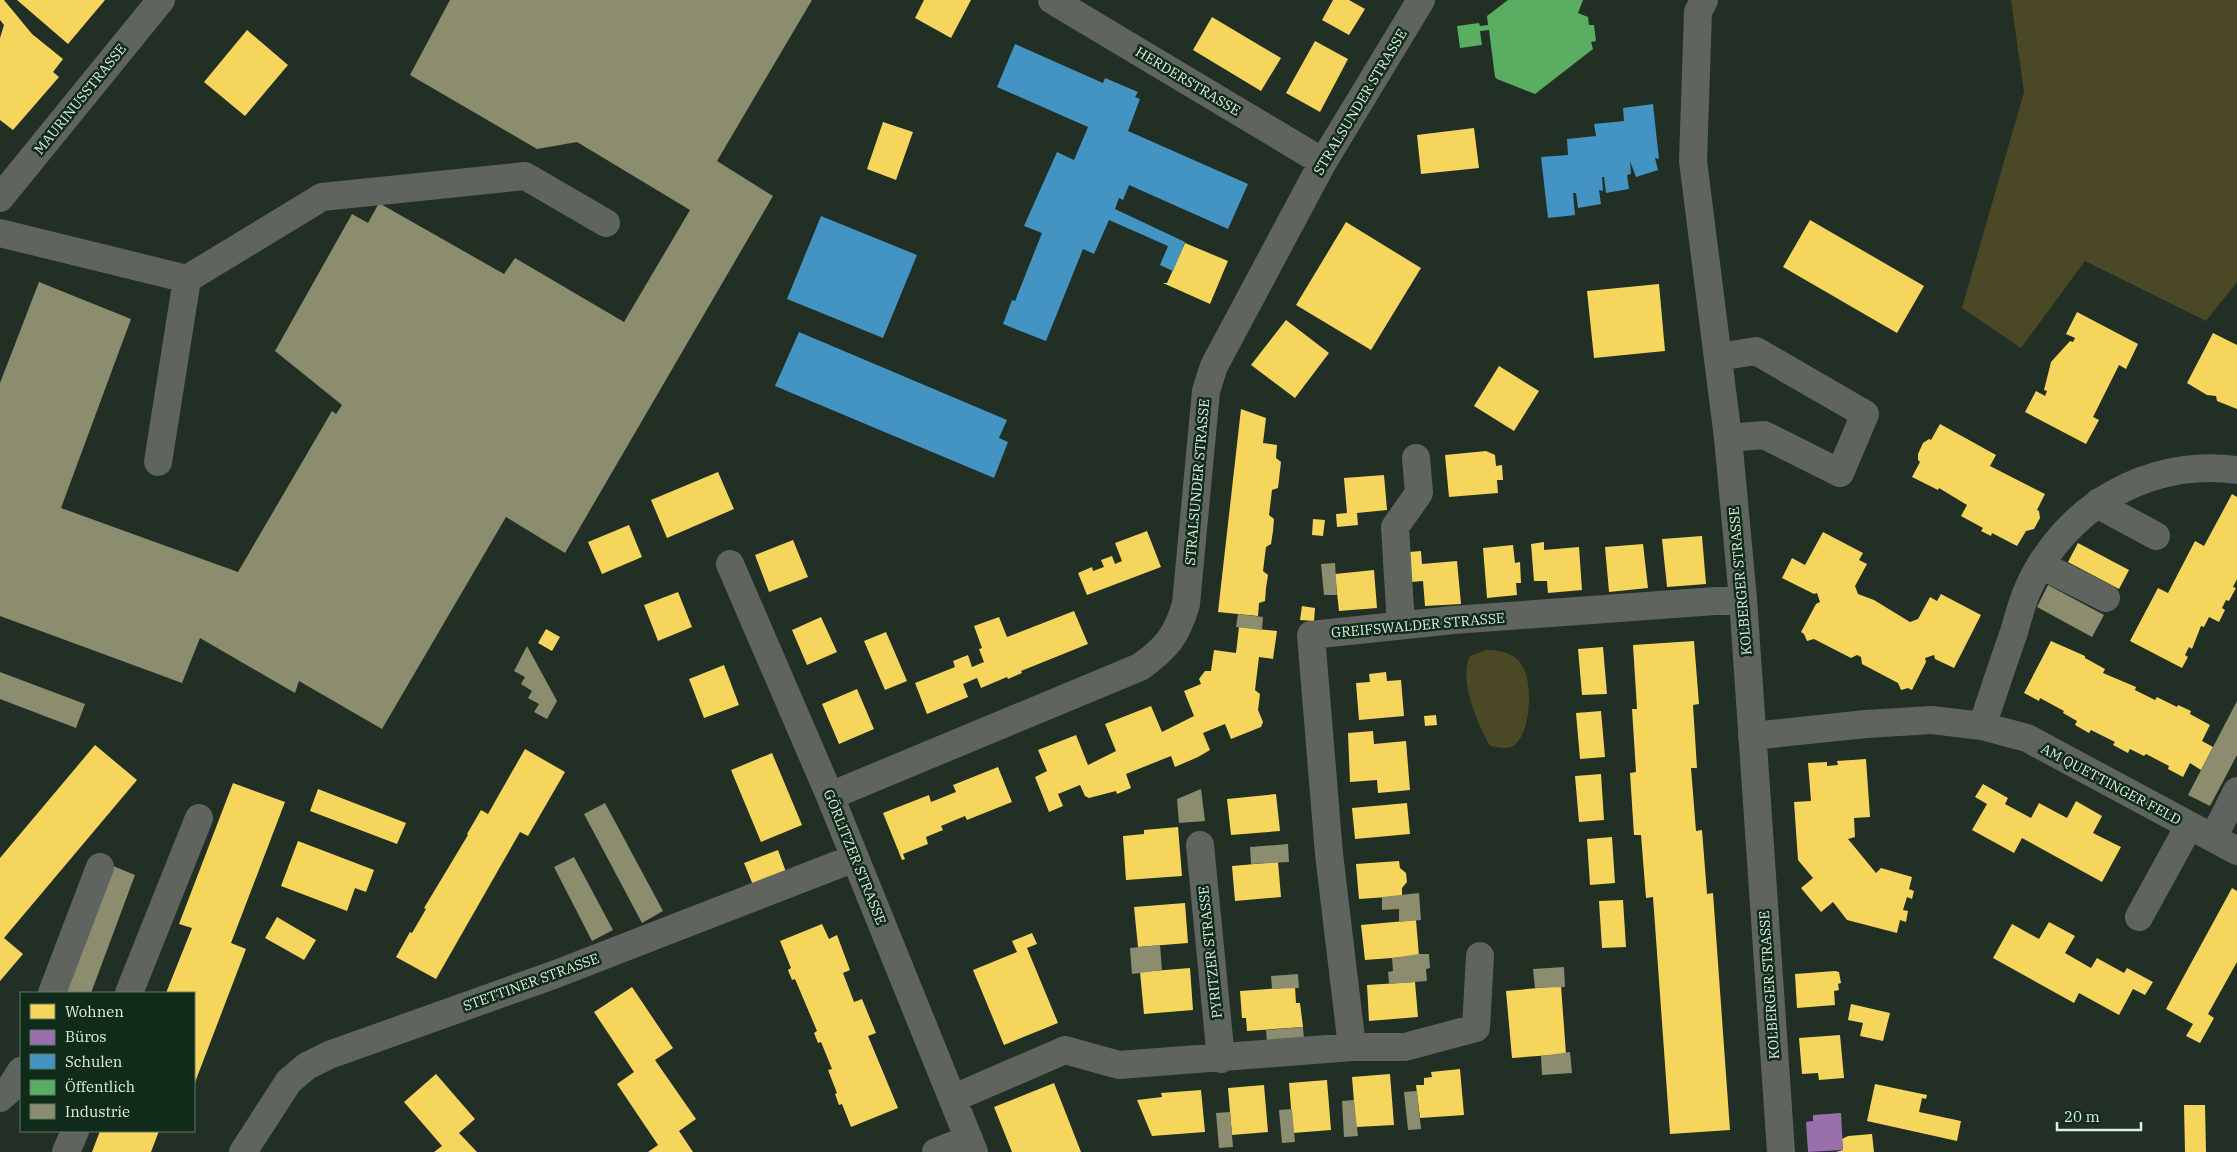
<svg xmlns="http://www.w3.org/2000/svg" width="2237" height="1152" viewBox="0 0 2237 1152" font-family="'IBM Plex Serif',serif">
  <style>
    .green { fill: #4b4826 }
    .homes { fill: #f6d55c }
    .offices { fill: #9970ab }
    .schools { fill: #4393c3 }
    .public { fill: #5aae61 }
    .industry { fill: #8c8c6e }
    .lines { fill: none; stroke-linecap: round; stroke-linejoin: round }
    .minor { stroke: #5f655e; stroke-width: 28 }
    .labels { text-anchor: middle; stroke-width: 5; stroke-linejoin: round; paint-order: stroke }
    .street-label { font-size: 14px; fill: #dfefe3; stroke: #102b19 }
  </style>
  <rect width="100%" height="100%" fill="#212f25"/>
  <path class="green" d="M2011,0H2237V282L2206,321L2085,261L2021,348L1962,308L2024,92Z
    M1486,650C1500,650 1516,653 1523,667C1533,684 1531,735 1513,746C1506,750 1497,747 1490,746C1478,725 1458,680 1470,656Z"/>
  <path class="homes" d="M0,0H4L32,34L63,59L53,72L59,77L13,130L0,120V38L4,25L0,20Z
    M17,0H105L68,44Z
    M924,0H971L951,38L915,18Z
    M1333,0H1349L1365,9L1349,35L1322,20Z
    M1212,17L1281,58L1261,91L1193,50Z
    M247,30L288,65L245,116L204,82Z
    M1315,41L1348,59L1320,112L1286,93Z
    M883,122L913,132L896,180L867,169Z
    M1474,128L1479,168L1421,174L1417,135Z
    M1810,220L1924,286L1897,333L1783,267Z
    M1346,222L1421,268L1371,350L1296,305Z
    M1185,243L1228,261L1210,304L1163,283H1167Z
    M1659,284L1665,351L1594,358L1587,291Z
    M2077,312L2138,344L2126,369L2119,365L2093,417L2099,420L2086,444L2025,412L2036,391L2045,396L2047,391L2044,390L2051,362L2070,341L2073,342L2075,338L2066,334Z
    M1286,320L1329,353L1295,398L1251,365Z
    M2213,333L2237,345V409L2217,401L2216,396L2207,395L2187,383Z
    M1499,366L1539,391L1514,431L1474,406Z
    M1241,409L1266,418L1263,443L1277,445L1276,458L1281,462L1278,488L1272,490L1269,515L1274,519L1273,531L1271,544L1266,547L1263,571L1268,575L1266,588L1265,601L1259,603L1258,616L1218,612Z
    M1940,424L1996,455L1990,466L2045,494L2037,510L2039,511L2040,518L2034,529L2026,531L2017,546L1992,533L1991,536L1981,531L1983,528L1961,516L1967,505L1939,488L1938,490L1912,477L1920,462L1918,460V454L1923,443L1929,439L1931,440Z
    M1486,451L1495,455L1496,466L1502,465L1503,480H1497L1498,493L1449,497L1445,455Z
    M718,472L734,509L667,538L651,500Z
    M1384,475L1387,510L1357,513L1358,525L1337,527L1336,514L1347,513L1344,478Z
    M2232,494L2237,497V579L2233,587L2236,588L2229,601L2226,600L2222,608L2225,610L2219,622L2209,617L2204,627L2201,626L2192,649L2189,647L2185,655L2188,657L2182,668L2130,641L2158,588L2168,593L2195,541L2204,546Z
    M1313,519L1325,520L1323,536L1312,535Z
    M629,525L642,557L602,574L588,542Z
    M1147,531L1161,567L1087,595L1078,573L1092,567L1093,571L1104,567L1101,560L1112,556L1115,564L1122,561L1115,543Z
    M1823,532L1863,553L1859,560L1867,564L1855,586L1858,594L1874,600L1910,622L1918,619L1930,597L1937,601L1941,594L1981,615L1954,668L1935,659L1934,655L1925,658L1926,662L1912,690L1908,688L1901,690L1898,683L1862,664L1861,657L1857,655L1851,658L1814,639L1807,641L1804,634L1801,632L1816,604L1820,602L1817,593L1814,594L1782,578L1792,558L1805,565Z
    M1702,536L1706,584L1667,587L1662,539Z
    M793,540L808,577L769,592L755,555Z
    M1544,542V550L1579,547L1582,590L1548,593L1547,581H1534L1531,544Z
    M2078,543L2129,570L2119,589L2068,562Z
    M1643,544L1648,588L1609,592L1605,547Z
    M1513,545L1515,563L1520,562L1521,583H1516L1517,595L1487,598L1483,548Z
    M1421,551L1422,564L1457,561L1461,604L1425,606L1423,581L1411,582L1409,552Z
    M1374,570L1377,608L1339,611L1335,574Z
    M678,592L692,627L658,641L644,605Z
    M1302,606L1315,608L1314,621L1300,620Z
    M1074,611L1088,644L1021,671L1022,673L1008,679L1007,677L981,688L977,678L963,684L968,697L927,714L915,683L955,667L953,661L968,655L972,667L984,662L979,649L982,648L974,626L999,617L1007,637Z
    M821,617L837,652L807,665L792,630Z
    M1239,627L1277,631L1273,659L1259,657L1255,690L1260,694L1258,710L1263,722L1261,727L1231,739L1225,724L1203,733L1210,750L1198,757L1175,767L1171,756L1126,774L1131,788L1117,794L1116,791L1089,798L1085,796L1080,785L1058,794L1063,806L1049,812L1035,777L1047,771L1038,750L1076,735L1088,765L1116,751L1105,724L1151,706L1162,732L1194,716L1184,691L1201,684L1199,679L1205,671H1211L1214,650L1236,653Z
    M546,629L560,637L552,651L538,643Z
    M886,632L907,681L885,690L864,641Z
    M1694,641L1699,704L1693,705L1697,768H1691L1696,831L1702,830L1707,894L1713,893L1730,1130L1670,1134L1653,897L1646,898L1641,835H1634L1630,773L1636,772L1632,709H1637L1633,645Z
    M2051,641L2085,656V658L2105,669L2103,673L2136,687L2135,690L2155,700L2157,697L2177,707L2178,705L2191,711L2190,714L2210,725L2202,741L2213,747L2201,770L2190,763L2183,777L2168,769L2169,766L2146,754L2144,756L2130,749L2128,753L2113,745L2115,742L2091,730L2089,733L2075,725L2077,721L2063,713L2064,711L2040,698L2039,701L2024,693Z
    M1603,647L1607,694L1582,695L1578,649Z
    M724,665L739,705L704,718L689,679Z
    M1386,672L1387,681L1401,680L1404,716L1359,720L1356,683L1370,682L1369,674Z
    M857,689L874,729L839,744L822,704Z
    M1601,711L1605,757L1580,759L1576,713Z
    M1436,715L1437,725L1425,726L1424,716Z
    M1373,731L1374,744L1406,741L1410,790L1378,793L1377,780L1350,782L1348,733Z
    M95,745L137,780L4,938L23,954L0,981V858Z
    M525,749L565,772L528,836L520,832L436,979L396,957L410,932L412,933L426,909L424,908L468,835L467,834L481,810L488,814Z
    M772,753L802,825L761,842L731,770Z
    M1866,759L1870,817L1854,818L1855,837L1848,839L1876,873L1881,868L1912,877L1909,889L1914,891L1912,899L1907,897L1903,910L1908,911L1906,922L1900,920L1897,933L1847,920L1833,902L1821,912L1801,888L1813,878L1798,860L1794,802L1811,801L1808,763L1827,762V766L1838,765L1837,761Z
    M998,767L1012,802L967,820L965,816L941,826L943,830L926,837L928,844L903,854L905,859L902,860L883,813L929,795L931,802L956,792L953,785Z
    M1601,774L1604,820L1579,822L1575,776Z
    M233,783L285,802L231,943L246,949L194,1085V993H166L192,928L179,924Z
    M1983,784L2008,798L2005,804L2031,818L2039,803L2067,818L2076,801L2102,816L2093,833L2121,847L2102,882L2022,838L2014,853L1972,830L1987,804L1975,797Z
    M318,789L406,823L397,844L310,811Z
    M1276,794L1280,831L1231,835L1227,799Z
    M1407,803L1410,834L1355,839L1352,808Z
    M1178,827L1182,876L1126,880L1123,836L1144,834V830Z
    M1612,837L1615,883L1590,885L1587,839Z
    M298,841L374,870L366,892L355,888L347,911L281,886Z
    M778,850L786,872L753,885L744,863Z
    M1399,861L1400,868L1406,873L1407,882L1402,888V896L1359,899L1356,864Z
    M1278,862L1281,897L1235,901L1232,866Z
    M2232,888L2237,891V962L2208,1014L2214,1018L2200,1043L2186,1036L2193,1024L2166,1009Z
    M1623,900L1626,947L1602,948L1599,901Z
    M1185,903L1188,943L1138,947L1134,907Z
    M277,917L316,940L304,960L265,938Z
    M1416,920L1419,956L1365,960L1361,925Z
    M2049,922L2075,936L2065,953L2091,968L2097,958L2124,973L2127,968L2153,982L2145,995L2133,989L2119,1015L2079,993L2074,1003L1993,958L2012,924L2039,939Z
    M822,924L829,939L837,935L850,970L843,973L854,1002L862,999L876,1033L868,1036L898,1108L851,1127L842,1104L839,1105L835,1094L837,1093L828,1070L832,1069L821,1042L818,1043L814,1033L817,1031L795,979L792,980L788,970L791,968L780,941Z
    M1032,933L1037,944L1027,948L1058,1023L1004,1045L973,970L1017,952L1012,941Z
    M1190,968L1193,1010L1144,1014L1140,972Z
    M1835,971L1839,972L1841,983L1838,984L1839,990L1834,991L1835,1005L1797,1008L1795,974Z
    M1415,982L1418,1017L1369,1021L1367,985Z
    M1561,986L1566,1054L1512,1058L1506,991Z
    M632,987L673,1048L655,1060L696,1119L679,1131L693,1152H648L658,1145L617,1084L634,1072L594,1012Z
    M1295,987L1296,1003H1300L1303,1027L1247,1031L1246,1018H1242L1240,991Z
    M1851,1004L1890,1013L1883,1041L1860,1036L1863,1023L1848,1020Z
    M1840,1035L1844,1078L1819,1080L1818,1073L1802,1074L1799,1038Z
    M1460,1069L1464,1115L1420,1118L1416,1085H1424V1078L1432,1077L1431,1072Z
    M436,1074L475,1119L459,1133L477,1152H434L442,1146L404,1102Z
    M1390,1074L1394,1125L1356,1127L1352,1077Z
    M1327,1080L1331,1130L1293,1133L1289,1083Z
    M1054,1083L1081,1152H1012L994,1107Z
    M1875,1084L1927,1095L1926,1099L1922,1098L1919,1112L1961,1121L1957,1141L1867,1121Z
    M1264,1085L1268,1132L1232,1135L1228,1088Z
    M1201,1090L1205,1132L1152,1136L1137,1100L1162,1097L1161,1093Z
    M2184,1105H2205L2206,1152H2185Z
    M100,1131H159L151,1152H92Z
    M1872,1134L1874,1152H1836L1843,1150L1842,1139L1848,1136Z"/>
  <path class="offices" d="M1841,1113L1843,1150L1808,1152L1806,1122L1813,1121V1115Z"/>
  <path class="schools" d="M1015,44L1103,83L1105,78L1138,92L1135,97L1140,99L1128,131L1248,184L1228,229L1129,185L1123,200L1119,198L1115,209L1185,242L1173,271L1160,265L1168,246L1109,220L1094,254L1083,249L1046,341L1003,324L1012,300L1015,301L1042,233L1024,226L1057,152L1074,160L1088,127L997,87Z
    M1653,104L1659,159L1655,158L1658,170L1636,177L1630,161L1631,174L1627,175L1629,189L1606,193L1604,177H1602L1603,191L1599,190L1601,204L1578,208L1576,193H1573L1575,215L1548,218L1541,157L1568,155L1567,139L1596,136L1594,124L1624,121L1623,108Z
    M821,216L917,255L883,338L787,299Z
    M799,332L1007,420L999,438L1008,442L994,478L775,386Z"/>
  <path class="public" d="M1508,0H1583L1578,13L1588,17L1589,25H1594L1596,41L1591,42L1593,49L1535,94L1497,79L1495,77L1489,30L1480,31L1482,45L1460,48L1457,26L1479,23L1480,26L1488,25L1487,16Z"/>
  <path class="industry" d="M450,0H812L717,161L773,196L565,553L506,517L382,729L299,681L295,693L200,638L182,683L0,616V383L39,282L131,319L61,508L238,572L332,411L336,414L342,405L275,351L352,214L368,223L379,203L504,274L515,258L624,322L690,210L577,142L537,149L410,75Z
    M1335,563L1337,595H1324L1321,564Z
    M2048,585L2104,615L2092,637L2037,607Z
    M1238,614L1263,617L1262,630L1236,627Z
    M527,646L557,701L547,719L534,712L539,704L528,698L532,691L521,684L525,677L514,671Z
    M0,672L85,704L76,728L0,699Z
    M2237,701V755L2210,806L2188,795Z
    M1201,789L1205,821L1179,823L1177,799Z
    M605,803L663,911L642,923L584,814Z
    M1288,844L1289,862L1251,864L1250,847Z
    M574,857L613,930L592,941L554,867Z
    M113,866L135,875L91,993H65Z
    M1419,893L1421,920L1399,922V909L1382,910V897Z
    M1160,945L1162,970L1132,974L1130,948Z
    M1419,954H1429L1430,968L1426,969L1427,981L1389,984L1388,972L1393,971L1392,958Z
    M1564,967L1565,987L1535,988L1533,969Z
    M1298,974L1299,988L1272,989L1271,976Z
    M1303,1027L1304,1039L1267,1042L1266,1030Z
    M1570,1052L1572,1073L1542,1075L1541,1056Z
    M1417,1091L1421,1129L1408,1130L1404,1092Z
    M1354,1100L1358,1136L1344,1137L1342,1101Z
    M1292,1109L1295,1142L1282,1143L1279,1110Z
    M1230,1112L1233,1147L1219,1148L1216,1113Z"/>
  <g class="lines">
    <path class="minor" d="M1052,0L1323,162
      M1704,0L1698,12L1693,161L1728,438L1743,599L1781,1152
      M0,198L161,0
      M0,233L187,279L322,197L525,176L606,223
      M1718,357L1756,351L1865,414L1840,473L1764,435L1728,438
      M158,462L187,279
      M2099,502L2106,509L2156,536
      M730,564L830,796L974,1152
      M2041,565L2106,598
      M1401,625L1395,527L1419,493L1416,458
      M1982,726C1993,694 2003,663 2014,632C2018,618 2022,602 2028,589C2064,507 2149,458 2237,470
      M1752,736L1866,724L1932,720L1982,726L2027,738L2237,851
      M830,796L1140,667C1167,648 1177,635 1186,604L1206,391L1214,366L1323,162L1421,0
      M2213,838L2237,791
      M1200,845L1221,1059
      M2139,917L2189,826
      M52,993L100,867
      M129,993L199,818
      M1352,1047H1405L1476,1028L1480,956
      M0,1098L9,1090L21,1071
      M954,1098L1065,1050L1119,1065L1352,1047L1329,854L1311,635L1453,620L1743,599
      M66,1152L75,1131
      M243,1152L289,1081L307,1066L329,1055L556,974L855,858
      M936,1152L969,1139"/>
  </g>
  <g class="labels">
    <g class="street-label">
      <text transform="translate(1188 81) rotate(31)" y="5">HERDERSTRASSE</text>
      <text transform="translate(80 99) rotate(-51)" y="5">MAURINUSSTRASSE</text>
      <text transform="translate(1360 102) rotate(-59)" y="5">STRALSUNDER STRASSE</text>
      <text transform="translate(1197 482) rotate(-85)" y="5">STRALSUNDER STRASSE</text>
      <text transform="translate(1740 581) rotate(-95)" y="5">KOLBERGER STRASSE</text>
      <text transform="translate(1418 625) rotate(-5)" y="5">GREIFSWALDER STRASSE</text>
      <text transform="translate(2111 784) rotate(28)" y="5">AM QUETTINGER FELD</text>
      <text transform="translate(855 857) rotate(68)" y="5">GÖRLITZER STRASSE</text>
      <text transform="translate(1210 952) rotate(-96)" y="5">PYRITZER STRASSE</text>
      <text transform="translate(531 982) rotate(-20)" y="5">STETTINER STRASSE</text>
      <text transform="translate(1769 985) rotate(-94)" y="5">KOLBERGER STRASSE</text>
    </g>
  </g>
  <rect x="20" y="992" width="175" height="140" fill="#102b19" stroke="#63796a"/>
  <rect x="30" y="1004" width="25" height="15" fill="#f6d55c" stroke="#63796a"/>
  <text x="65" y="1017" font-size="15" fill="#dfefe3">Wohnen</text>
  <rect x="30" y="1030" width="25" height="15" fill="#9970ab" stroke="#63796a"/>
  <text x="65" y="1042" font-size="15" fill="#dfefe3">Büros</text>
  <rect x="30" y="1054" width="25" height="15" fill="#4393c3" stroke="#63796a"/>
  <text x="65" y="1067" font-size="15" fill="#dfefe3">Schulen</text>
  <rect x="30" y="1080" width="25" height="15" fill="#5aae61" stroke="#63796a"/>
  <text x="65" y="1092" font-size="15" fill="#dfefe3">Öffentlich</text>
  <rect x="30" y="1104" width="25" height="15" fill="#8c8c6e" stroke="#63796a"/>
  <text x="65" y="1117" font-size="15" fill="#dfefe3">Industrie</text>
  <path d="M2057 1122v8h84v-8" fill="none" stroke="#dfefe3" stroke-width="2.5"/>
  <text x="2064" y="1122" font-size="15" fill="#dfefe3" stroke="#102b19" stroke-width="4" paint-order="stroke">20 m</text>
</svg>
